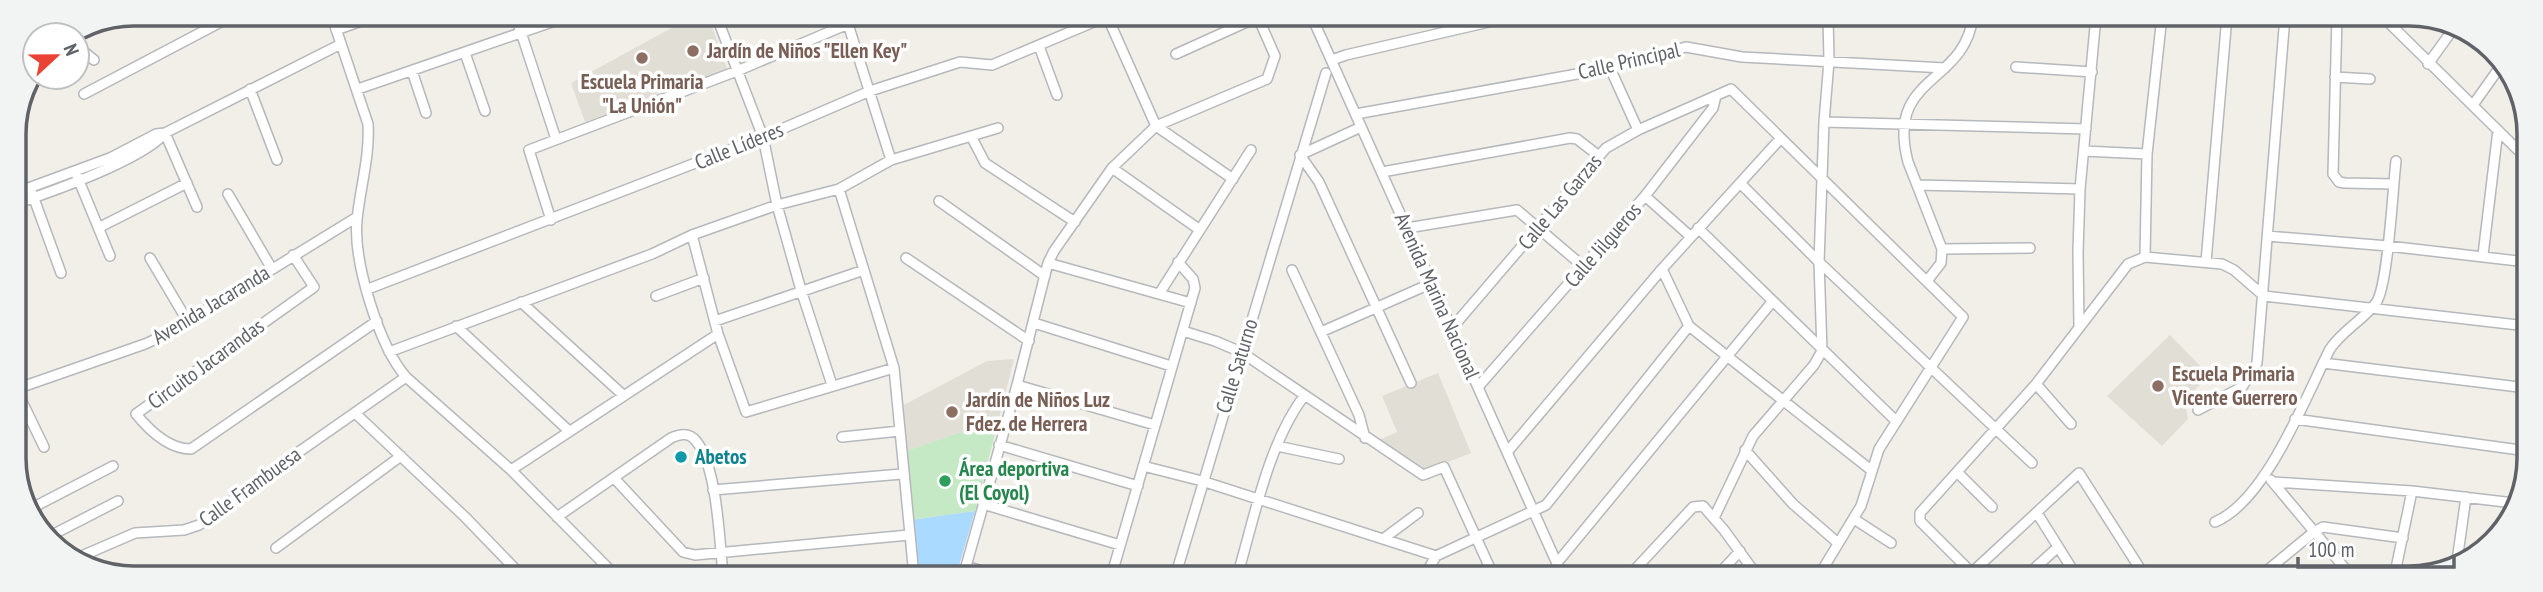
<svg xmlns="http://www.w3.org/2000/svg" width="2543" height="592" viewBox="0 0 2543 592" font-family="'PT Sans Narrow',sans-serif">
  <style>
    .education { fill: #e1ded6 }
    .green { fill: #c5e8c5 }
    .water { fill: #aadaff }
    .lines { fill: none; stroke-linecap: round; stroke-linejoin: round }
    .street-casing { stroke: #b5b8bc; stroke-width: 12 }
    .street { stroke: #fff; stroke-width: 9 }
    .education-dot { fill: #8d6e63; stroke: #fff; stroke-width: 2.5 }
    .culture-dot { fill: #0f9aa8; stroke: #fff; stroke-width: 2.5 }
    .leisure-dot { fill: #2e9e5b; stroke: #fff; stroke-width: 2.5 }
    .labels { text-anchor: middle; stroke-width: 7; stroke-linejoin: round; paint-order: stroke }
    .education-label { font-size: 21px; font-weight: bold; fill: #785e54; stroke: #fff; text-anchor: start }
    .street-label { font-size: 21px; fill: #5f6368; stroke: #fff }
    .culture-label { font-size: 21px; font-weight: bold; fill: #0d838f; stroke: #fff; text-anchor: start }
    .leisure-label { font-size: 21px; font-weight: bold; fill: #27864d; stroke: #fff; text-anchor: start }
    .rim { fill: none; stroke: #5f6368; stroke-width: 3.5 }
  </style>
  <rect width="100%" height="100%" fill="#f1efe8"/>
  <path class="education" d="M695,15H708L727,69L585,122L571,83Z
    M2170,335L2210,376L2184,399L2188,419L2162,446L2107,396Z
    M1014,359L999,419L906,451L904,405L987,361Z
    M1438,373L1471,453L1425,471L1379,440L1397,432L1382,396Z"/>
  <path class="green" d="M999,419L975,511L911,520L906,451Z"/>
  <path class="water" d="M975,511L956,576H916L911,520Z"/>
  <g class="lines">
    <g class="street-casing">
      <path id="street" d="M331,14L368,124C370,157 360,188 357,220C353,261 379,346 406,377L511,470L616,576
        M515,14L556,139
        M716,15L763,137L777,205L801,290L832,385
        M1311,15L1563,577
        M1107,16L1156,126L1233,179
        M2337,16L2333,174L2339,182L2345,183L2394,184
        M2382,16L2527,159
        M848,24L891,160
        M336,30L381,14
        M77,46L94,60
        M1039,46L1057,95
        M465,53L485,111
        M1176,54L1258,17
        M1332,60L1346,55L1519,15
        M2428,64L2454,28
        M2016,67L2092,72
        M1610,68L1638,130
        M412,71L426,113
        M2335,77L2370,79
        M250,89L277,160
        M358,89L575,14
        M84,94L236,14
        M2473,105L2502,64
        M1356,114L1610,68L1686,47L1742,57L1945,68
        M1824,122L2086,129
        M165,133L197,207
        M971,136L985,163L1075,222
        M2084,151L2147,154
        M1300,155L1319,182L1411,383
        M1300,155L1361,127
        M1112,168L1200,230
        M1382,172L1570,138L1577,139L1599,156
        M77,176L110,256
        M1740,183L1819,262L2032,463
        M1917,185L2080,189
        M839,189L894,368L914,576
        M15,193L110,158L156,134L165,133L341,44
        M32,193L61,273
        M228,194L272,269
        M1645,196L1690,236
        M939,201L1045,276
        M15,204C51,192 142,160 165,133
        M551,220L529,150L737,71L848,24L876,15
        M100,227L187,183
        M1407,228L1517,210L1584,267
        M1698,228L1896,421
        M692,235L718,334L746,412L894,368
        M2267,236L2388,246L2527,262
        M1942,249L2030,248
        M293,255L314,287L136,414C149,430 169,449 191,449L377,321
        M2483,255L2498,130
        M2145,257L2147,154L2162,16
        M150,258L188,322
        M906,258L1029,341
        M2206,262L2227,16
        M1048,263L1191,303
        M1662,269L1689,326L1871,470
        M1292,270L1359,415L1365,438
        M1927,281L1941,263L1942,249L1908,162C1885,74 1965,86 1973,16
        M368,289L763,137L870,91L960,62L992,65L1110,15
        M1159,294L1251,150
        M656,296L704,278
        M2264,296L2527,326
        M521,302L623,395
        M715,321L864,270
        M1034,323L1171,366
        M456,326L569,431
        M2079,327L2078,252L2080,189L2096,16
        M1452,328L1606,148L1638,130L1731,89L1963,317L1879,449L1861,506L1818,577
        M1183,331L1215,341L1241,352L1423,475L1444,467L1494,577
        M1321,332L1432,283
        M389,352L652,254L692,235L777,205L839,189L891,160L998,128
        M2323,363L2527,388
        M2036,384L2071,424
        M1017,385L1155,425
        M1478,387L1645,196L1713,108L1716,96
        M16,389L145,344L167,334L357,217
        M16,389L44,447
        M2198,410L2242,387L2257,363L2285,16
        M355,413L465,517L522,576
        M2295,419L2527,451
        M842,437L900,431
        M999,445L1138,486
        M1277,446L1339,459
        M1745,450L1793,504L1838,543
        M1508,451L1662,269L1780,139
        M1143,466L1202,481L1436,556
        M511,470L718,334
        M1958,473L1992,507
        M614,478L683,552L695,555L909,535
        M16,479L51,544
        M2271,480L2353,578
        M2273,482L2412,491L2514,503
        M713,490L902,474
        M983,504L1120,545
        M32,508L113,466
        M2037,513L2077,577
        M557,517L671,438C680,434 689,432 696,441C717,465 720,544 723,576
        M1714,518L1753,436L1814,365L1822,351L1819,262L1824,122L1829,61L1828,16
        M1854,519L1891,543
        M2215,522C2266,501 2305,398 2330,349C2342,331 2363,320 2376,303C2388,287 2393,186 2396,161
        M48,537L118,501
        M1383,539L1418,513
        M276,548L401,456
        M77,558L135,533L184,530L199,525L283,463L406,377
        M2457,561L2466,497
        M1557,563L1772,302
        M966,566L1001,577
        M1822,569L1835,577
        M2264,573L2315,531L2323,527L2403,538
        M1973,574L1920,521V513L2036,384L2128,264L2145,257L2222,264L2234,270L2264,296
        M963,577L1017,385L1048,263L1054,251L1112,168L1156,126L1267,79L1275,56L1257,15
        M1111,577L1195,288L1193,279L1178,262
        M1175,577L1326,73
        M1237,577C1254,519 1268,444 1304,396
        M1424,577L1436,556L1546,505L1689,326
        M1628,577L1693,507L1703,506L1724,530L1758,577
        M1716,577L1740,551
        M1967,577L2079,473L2146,578
        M2025,577L2058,547
        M2394,578L2412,491"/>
    </g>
    <use href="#street" class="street"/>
  </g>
  <g class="education-dot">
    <circle cx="693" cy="51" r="7"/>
    <circle cx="642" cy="58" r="7"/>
    <circle cx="2158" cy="386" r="7"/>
    <circle cx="952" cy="412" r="7"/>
  </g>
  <circle class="culture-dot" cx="681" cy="457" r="7"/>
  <circle class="leisure-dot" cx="945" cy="481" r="7"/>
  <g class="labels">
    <g class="education-label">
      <text x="707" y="58">Jardín de Niños "Ellen Key"</text>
      <text x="642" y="89" text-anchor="middle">Escuela Primaria<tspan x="642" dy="24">"La Unión"</tspan></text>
      <text x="2172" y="381">Escuela Primaria<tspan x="2172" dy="24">Vicente Guerrero</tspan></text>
      <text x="966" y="407">Jardín de Niños Luz<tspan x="966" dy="24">Fdez. de Herrera</tspan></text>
    </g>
    <g class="street-label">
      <text transform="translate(1629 61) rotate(-13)" y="7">Calle Principal</text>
      <text transform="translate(739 146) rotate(-22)" y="7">Calle Líderes</text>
      <text transform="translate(1560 202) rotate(-50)" y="7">Calle Las Garzas</text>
      <text transform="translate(1603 245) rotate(-49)" y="7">Calle Jilgueros</text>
      <text transform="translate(1437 296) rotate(66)" y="7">Avenida Marina Nacional</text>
      <text transform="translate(211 305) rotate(-31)" y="7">Avenida Jacaranda</text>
      <text transform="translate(206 364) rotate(-36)" y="7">Circuito Jacarandas</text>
      <text transform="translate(1237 366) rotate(-73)" y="7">Calle Saturno</text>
      <text transform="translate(250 487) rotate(-36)" y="7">Calle Frambuesa</text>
    </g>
    <g class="culture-label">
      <text x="695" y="464">Abetos</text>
    </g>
    <g class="leisure-label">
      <text x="959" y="476">Área deportiva<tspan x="959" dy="24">(El Coyol)</tspan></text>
    </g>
  </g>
  <path d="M0 0H2543V592H0ZM134 26H2409A108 108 0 0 1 2517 134V458A108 108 0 0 1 2409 566H134A108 108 0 0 1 26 458V134A108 108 0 0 1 134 26Z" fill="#f2f3f3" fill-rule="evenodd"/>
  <path class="rim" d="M134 26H2409A108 108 0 0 1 2517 134V458A108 108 0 0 1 2409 566H134A108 108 0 0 1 26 458V134A108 108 0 0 1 134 26Z"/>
  <g transform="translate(56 56) rotate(68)"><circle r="33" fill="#ffffff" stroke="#bfc1c3" stroke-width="2"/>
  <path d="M0-5L12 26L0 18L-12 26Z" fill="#ea4335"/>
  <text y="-10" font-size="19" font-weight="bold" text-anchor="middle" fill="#5f6368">N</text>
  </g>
  <path d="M2298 557v10h156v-10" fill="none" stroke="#5f6368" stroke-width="3.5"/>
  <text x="2308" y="557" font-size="21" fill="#5f6368" stroke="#ffffff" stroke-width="5" paint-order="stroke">100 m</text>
</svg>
